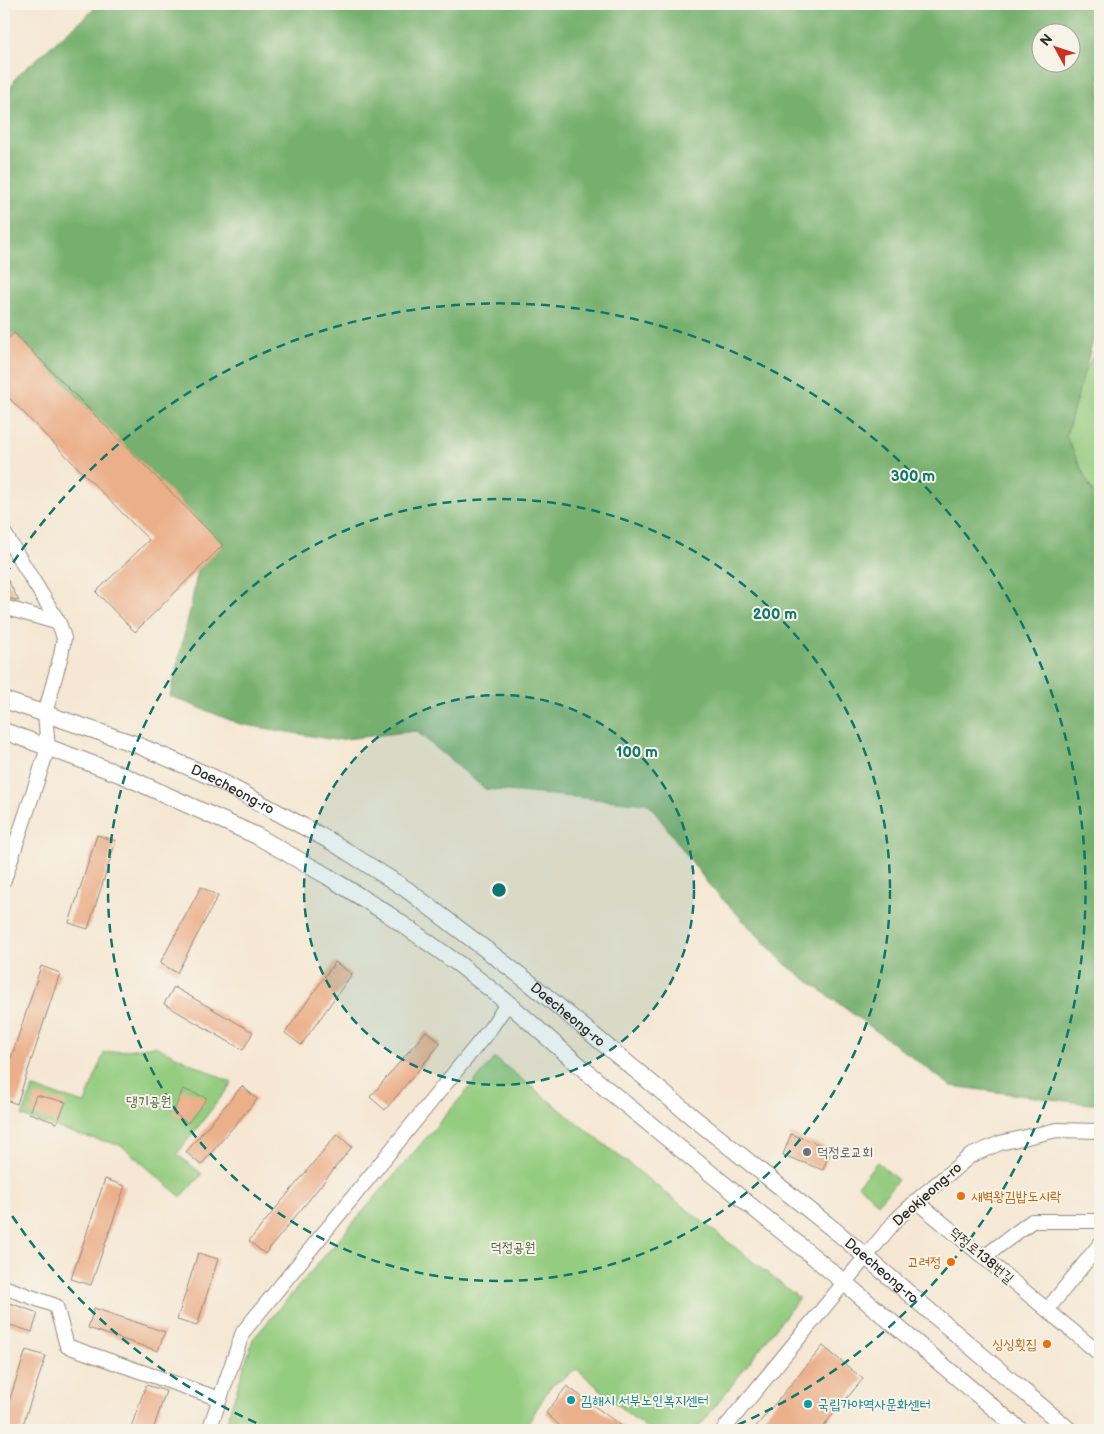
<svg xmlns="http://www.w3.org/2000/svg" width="1104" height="1434" viewBox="0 0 1104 1434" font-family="'Balsamiq Sans','Poor Story',sans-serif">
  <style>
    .green { fill: #94cc80; stroke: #607c56 }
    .forest { fill: #77b06e; stroke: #516e4c; fill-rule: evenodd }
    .building { fill: #ebaf89 }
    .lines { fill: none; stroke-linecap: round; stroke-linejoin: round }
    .minor-casing { stroke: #90897f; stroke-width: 16 }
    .major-casing { stroke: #90897f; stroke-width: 18 }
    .minor { stroke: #fff; stroke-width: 14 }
    .major { stroke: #fff; stroke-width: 16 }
    .ring { fill: none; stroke: #0f766e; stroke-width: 2.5; stroke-dasharray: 9 6 }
    .worship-dot { fill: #6b7280; stroke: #f7f3e8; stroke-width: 2 }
    .food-dot { fill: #e8710a; stroke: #f7f3e8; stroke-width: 2 }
    .culture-dot { fill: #0f9aa8; stroke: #f7f3e8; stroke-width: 2 }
    .labels { text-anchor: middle; stroke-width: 4; stroke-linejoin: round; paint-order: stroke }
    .street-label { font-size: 14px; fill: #2b2b2b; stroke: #f7f3e8 }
    .park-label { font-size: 14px; fill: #4a5b44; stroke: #f7f3e8 }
    .worship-label { font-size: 14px; fill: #5b616d; stroke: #f7f3e8; text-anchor: start }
    .food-label { font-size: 14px; fill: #c56008; stroke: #f7f3e8; text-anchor: end }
    .culture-label { font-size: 14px; fill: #0d838f; stroke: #f7f3e8; text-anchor: start }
    .centre { fill: #0f766e; stroke: #f7f3e8; stroke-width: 2.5 }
    .ring-label { font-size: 15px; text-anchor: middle; font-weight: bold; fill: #0f766e; stroke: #f7f3e8; stroke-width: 4; stroke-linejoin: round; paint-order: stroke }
  </style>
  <rect width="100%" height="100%" fill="#f7f3e8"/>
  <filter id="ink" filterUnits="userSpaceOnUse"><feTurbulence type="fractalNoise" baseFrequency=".02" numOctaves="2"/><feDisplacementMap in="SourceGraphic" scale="10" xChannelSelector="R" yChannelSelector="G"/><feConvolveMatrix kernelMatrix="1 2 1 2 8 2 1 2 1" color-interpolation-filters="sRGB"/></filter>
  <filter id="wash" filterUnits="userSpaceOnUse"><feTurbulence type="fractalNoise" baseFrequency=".0096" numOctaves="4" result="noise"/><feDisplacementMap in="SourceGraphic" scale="20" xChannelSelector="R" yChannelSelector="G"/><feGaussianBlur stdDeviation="1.12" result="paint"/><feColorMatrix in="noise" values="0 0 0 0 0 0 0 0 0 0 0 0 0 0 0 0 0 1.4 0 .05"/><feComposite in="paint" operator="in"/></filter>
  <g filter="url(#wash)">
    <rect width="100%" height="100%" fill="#f5e7d3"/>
    <path class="green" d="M1099,344H1100V499L1050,440Z
      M155,1046L232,1083L177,1154L202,1174L181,1197L121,1145L83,1136L22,1116L33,1088L85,1103L104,1053Z
      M495,1058L799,1298L697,1430H649L621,1408L577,1369L550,1387L524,1430H224L253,1339Z
      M877,1162L898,1180L878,1203L858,1185Z"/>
    <path class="forest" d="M98,4H1100V339L1094,338L1066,436L1093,493L1100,500V1104H1089L951,1086L785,964L709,885L649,804L485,789L416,731L335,740L240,724L170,696L190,610L206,530L4,342V100L17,76L91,12ZM1042,32H1072V62H1042Z"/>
    <g id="blocks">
      <path class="building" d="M14,333L223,545L135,632L96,592L149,540L4,393V342Z
        M4,573L19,601L4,597Z
        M97,835L116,841L88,929L69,923Z
        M201,887L218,896L177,973L160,963Z
        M335,962L352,974L301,1045L285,1033Z
        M41,966L60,973L17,1104L4,1099V1080Z
        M174,987L253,1032L243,1050L164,1004Z
        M426,1031L441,1043L385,1110L370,1097Z
        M242,1086L257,1099L201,1165L186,1152Z
        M183,1089L207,1098L188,1123L173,1113Z
        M36,1095L66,1102L57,1123L29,1113Z
        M337,1134L352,1147L265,1254L249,1241Z
        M791,1134L831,1149L823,1170L783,1155Z
        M105,1179L125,1186L91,1285L71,1279Z
        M198,1253L218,1259L197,1326L177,1320Z
        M4,1301L38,1313L32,1332L4,1323Z
        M94,1308L165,1332L158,1351L88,1328Z
        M823,1346L863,1379L820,1430H753Z
        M26,1350L46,1356L21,1430H4V1416Z
        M146,1385L166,1391L153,1430H130Z
        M567,1386L627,1430H561L562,1428L546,1413Z"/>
    </g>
  </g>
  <g filter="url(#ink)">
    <use href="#blocks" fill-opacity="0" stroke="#90897f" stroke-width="1"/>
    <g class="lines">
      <g class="minor-casing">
        <path id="minor" d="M4,533L59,623L64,638L61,655L45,714L48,748L4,880
          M4,607L59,623
          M916,1201L1100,1354
          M984,1257L1032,1221H1100
          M4,1287L56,1306L67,1346L220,1399
          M1047,1310L1100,1244
          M209,1430L243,1332L490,1029L508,1003
          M723,1430L896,1220L916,1201L970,1156L977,1153L1000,1143L1057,1130L1100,1131"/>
      </g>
      <g class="major-casing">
        <g id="major">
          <path id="s1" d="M4,700L135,744L212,777L332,842L406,889L530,983L695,1119L838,1233L1069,1430"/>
          <path d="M4,731L122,775L257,836L327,876L388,914L460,965L508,1003L603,1086L815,1258L1020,1430"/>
        </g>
      </g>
      <use href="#minor" class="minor"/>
      <use href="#major" class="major"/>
    </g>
  </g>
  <circle cx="499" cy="890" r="195" fill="#0f766e" fill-opacity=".12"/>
  <g class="ring">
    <circle cx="499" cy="890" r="195"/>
    <circle cx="499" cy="890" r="391"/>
    <path d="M270 1429A586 586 0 0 1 5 1205M5 575A586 586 0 1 1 728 1429"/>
  </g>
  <circle class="worship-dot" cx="807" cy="1152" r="5"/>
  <g class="food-dot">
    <circle cx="961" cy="1196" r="5"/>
    <circle cx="951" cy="1262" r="5"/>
    <circle cx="1047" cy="1344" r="5"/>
  </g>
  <g class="culture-dot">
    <circle cx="571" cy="1400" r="5"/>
    <circle cx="808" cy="1404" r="5"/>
  </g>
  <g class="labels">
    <g class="street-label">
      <text dy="5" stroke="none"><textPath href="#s1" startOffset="246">Daecheong-ro</textPath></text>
      <text dy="5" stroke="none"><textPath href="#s1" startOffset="651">Daecheong-ro</textPath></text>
      <text transform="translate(927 1194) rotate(-42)" y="5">Deokjeong-ro</text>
      <text transform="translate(982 1255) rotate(40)" y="5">덕정로138번길</text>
      <text dy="5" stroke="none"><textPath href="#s1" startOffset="1056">Daecheong-ro</textPath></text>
    </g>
    <g class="park-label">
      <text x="149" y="1106">댕기공원</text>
      <text x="513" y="1252">덕정공원</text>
    </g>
    <g class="worship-label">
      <text x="817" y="1157">덕정로교회</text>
    </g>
    <g class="food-label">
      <text x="971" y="1201" text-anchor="start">새벽왕김밥도시락</text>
      <text x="941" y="1267">고려정</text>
      <text x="1037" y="1349">싱싱횟집</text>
    </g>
    <g class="culture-label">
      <text x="581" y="1405">김해시 서부노인복지센터</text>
      <text x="818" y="1409">국립가야역사문화센터</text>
    </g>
  </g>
  <circle cx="499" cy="890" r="8" class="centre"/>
  <g class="ring-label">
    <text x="913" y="481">300 m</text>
    <text x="775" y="619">200 m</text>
    <text x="637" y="757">100 m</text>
  </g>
  <rect width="1104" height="1434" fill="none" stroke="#f7f3e8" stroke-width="20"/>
  <g transform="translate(1056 48) rotate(310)"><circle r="24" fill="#f7f3e8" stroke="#a5a39c"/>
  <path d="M0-4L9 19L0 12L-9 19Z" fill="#c8321e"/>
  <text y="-8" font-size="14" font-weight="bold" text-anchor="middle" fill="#2b2b2b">N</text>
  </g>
</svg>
